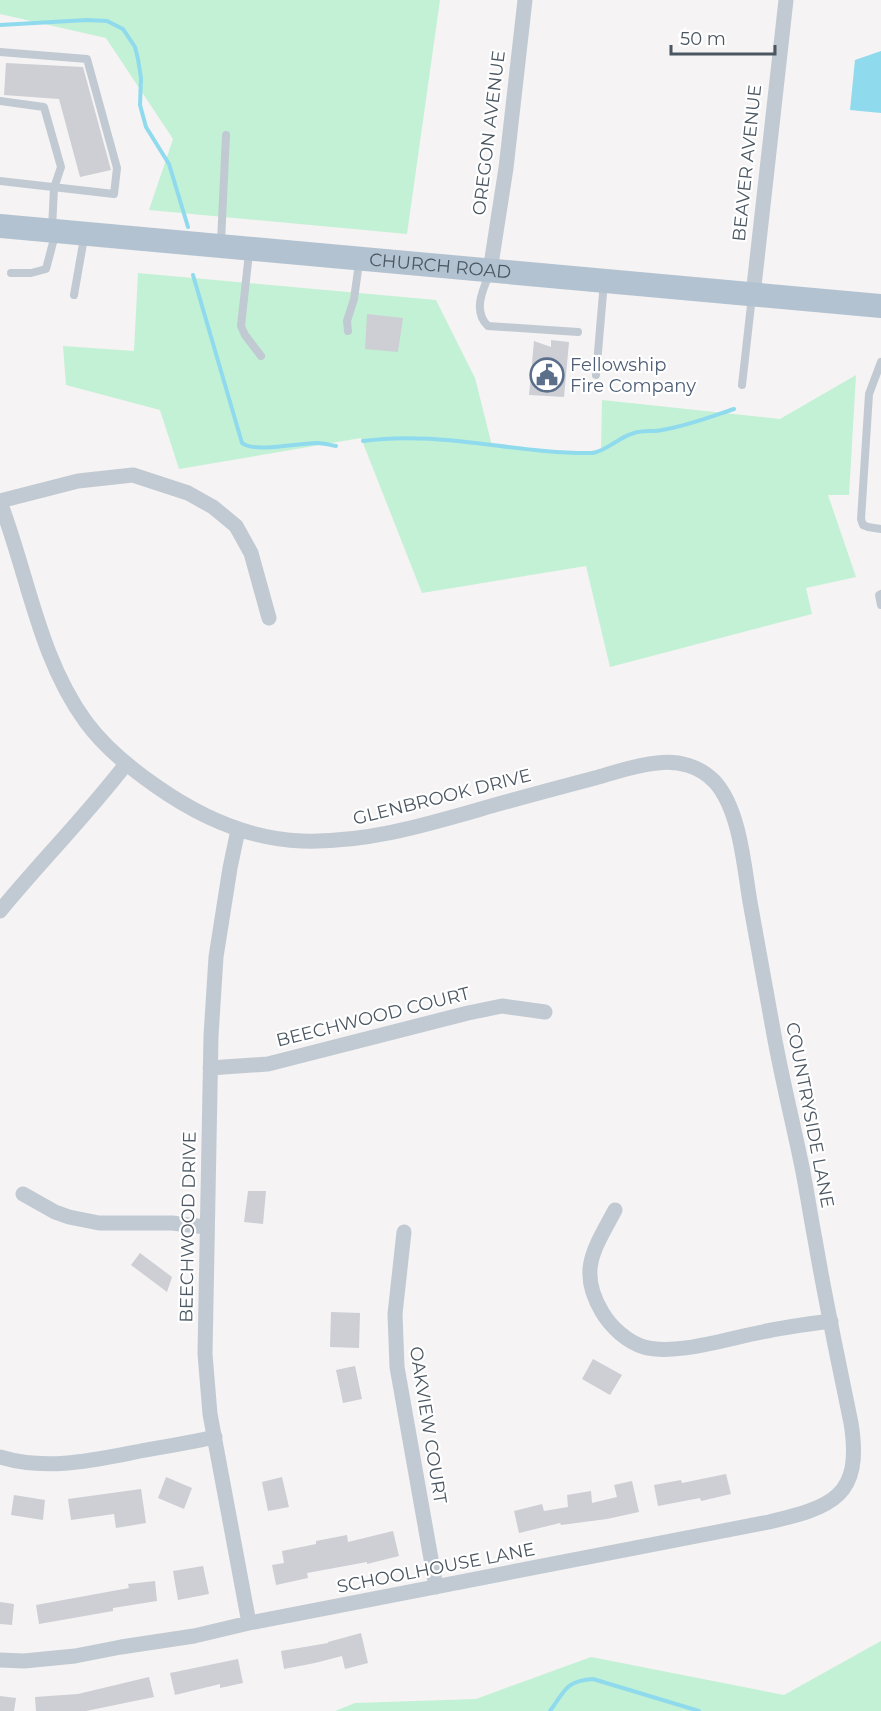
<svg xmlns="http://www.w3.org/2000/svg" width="881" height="1711" viewBox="0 0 881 1711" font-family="Montserrat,sans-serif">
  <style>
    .green { fill: #c3f1d5 }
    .water { fill: #90daee }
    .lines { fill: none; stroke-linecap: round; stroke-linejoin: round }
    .stream { stroke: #90daee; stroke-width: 4 }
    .building { fill: #cdcfd5 }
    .service { stroke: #c1cad2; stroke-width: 8 }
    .minor { stroke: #c1cad2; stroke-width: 15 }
    .primary { stroke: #b3c2d1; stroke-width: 24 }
    .labels { text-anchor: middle; stroke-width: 4.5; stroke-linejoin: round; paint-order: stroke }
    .street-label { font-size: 18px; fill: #4a5661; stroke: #fff }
    .service-label { font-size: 18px; fill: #4e5e75; stroke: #fff; text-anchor: start }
  </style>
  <rect width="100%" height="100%" fill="#f5f3f3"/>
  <path class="green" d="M0,0H440L407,234L149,210L173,139L106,38L0,14Z
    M138,273L436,300L475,378L492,446L580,453L601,449L602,400L780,419L856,375L849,495H828L856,577L806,588L812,614L610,667L586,566L422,593L361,438L179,469L160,410L66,385L63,346L134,351Z
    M881,1641V1711H335L355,1703L476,1699L591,1657L784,1695Z"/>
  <path class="water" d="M881,51V113L850,110L855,60Z"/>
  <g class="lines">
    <path class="stream" d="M0,25L87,20L107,21L123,29L135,47L138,59L141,78L140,105L146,127L169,164L188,227
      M193,275L242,443C254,453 300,443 317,443C323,443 330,445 336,446
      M363,441C440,430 515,454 593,453C608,450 619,437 634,433C643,430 653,432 662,430C687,426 710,417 734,409
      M550,1711C565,1691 565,1681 593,1679L699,1711"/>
  </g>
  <path class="building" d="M6,63L83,67L111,170L80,177L59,99L4,95Z
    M367,314L403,318L398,352L365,349Z
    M551,340L569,342L564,397L529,395L534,341L551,347Z
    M248,1191H266L263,1224L244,1222Z
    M140,1253L172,1277L167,1292L131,1265Z
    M331,1312L360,1313L359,1348L330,1347Z
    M593,1359L622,1375L610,1395L582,1379Z
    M355,1366L362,1399L343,1403L336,1370Z
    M726,1474L731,1494L701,1501L700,1498L658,1506L654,1485L681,1480L682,1483Z
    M166,1477L192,1488L184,1509L158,1498Z
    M282,1477L289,1507L268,1511L262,1482Z
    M632,1481L639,1512L607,1519L561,1525L560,1523L519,1533L514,1511L542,1504L544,1511L568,1507L567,1495L591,1491L592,1503L617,1497L614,1485Z
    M141,1489L146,1523L116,1528L114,1514L71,1520L68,1499Z
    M14,1495L45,1500L43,1520L11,1515Z
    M393,1531L399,1556L367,1564V1562L307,1573L308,1578L276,1585L272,1565L284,1563L282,1551L316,1544V1541L347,1535L348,1542Z
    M203,1566L209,1594L178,1600L173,1571Z
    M155,1581L157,1601L113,1608V1611L39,1624L36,1605L129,1588L128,1584Z
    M0,1602L14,1604L12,1625L0,1624Z
    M361,1633L368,1663L345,1669L342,1656L315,1663L284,1669L281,1651L328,1643V1642Z
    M238,1659L243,1683L220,1688V1684L175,1695L170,1673Z
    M149,1677L154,1697L86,1711H36L35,1697L78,1694Z
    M0,1696L16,1698L14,1711H0Z"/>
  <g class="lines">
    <path class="service" d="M0,52L87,59L117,168L114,194L0,181
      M0,101L44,107L61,167L54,188L52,229
      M221,242L226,135
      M249,253L241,326L245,335L261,356
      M11,273H31L46,269L55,235
      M489,275C482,291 473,312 488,326L578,332
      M74,295L84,238
      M348,331L347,321L354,299L359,263
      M881,362L869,394L861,519L863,525L868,527L881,529
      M596,375L604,282
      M742,385L752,296
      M881,594L879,595L881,605"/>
    <path class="minor" d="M490,271L506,168L525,0
      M753,295L786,0
      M0,501L78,481L133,475L188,493L213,507L236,526L251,553L269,618
      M0,502C28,575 39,658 86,722C105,748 130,768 156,786C200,817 248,839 302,841C364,843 422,826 481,809C519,798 557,788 595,778C616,772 636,765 657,763C678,760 700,766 715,782C740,810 744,866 750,902C758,946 766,991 774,1035C782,1079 793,1123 802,1167C807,1192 811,1219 816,1245C826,1304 839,1364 851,1423C863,1497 832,1507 769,1522L249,1623L194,1636L121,1647L75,1656L24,1661L0,1660
      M238,830L230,868L216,957L211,1036L205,1354L210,1414L249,1623
      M0,911C41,861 87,815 126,764
      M210,1068L268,1064L468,1013L502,1006L545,1012
      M23,1194L55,1212L69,1217L99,1223H172L206,1227
      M615,1210C595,1248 577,1270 602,1312C611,1327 627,1342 644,1347C676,1356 730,1338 762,1332C785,1327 808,1324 831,1321
      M404,1232L395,1314L397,1367L436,1587
      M0,1457C49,1472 98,1459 146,1450C169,1446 192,1442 215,1437"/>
    <path class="primary" id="s1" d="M0,226L881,306"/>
  </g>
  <defs>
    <g id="civic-ring" transform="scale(1.725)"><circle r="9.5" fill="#fff" stroke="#5c6f8a" stroke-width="1.5"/><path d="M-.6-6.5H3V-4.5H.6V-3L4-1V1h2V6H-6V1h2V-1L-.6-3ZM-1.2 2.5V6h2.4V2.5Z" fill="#5c6f8a"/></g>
  </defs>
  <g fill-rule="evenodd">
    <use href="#civic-ring" x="547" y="375"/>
  </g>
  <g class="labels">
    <g class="street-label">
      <text transform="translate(489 133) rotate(-83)" y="6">OREGON AVENUE</text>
      <text transform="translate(747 163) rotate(-84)" y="6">BEAVER AVENUE</text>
      <text dy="6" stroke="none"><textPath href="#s1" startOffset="442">CHURCH ROAD</textPath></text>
      <text transform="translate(442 797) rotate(-14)" y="6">GLENBROOK DRIVE</text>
      <text transform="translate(373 1017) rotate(-14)" y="6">BEECHWOOD COURT</text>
      <text transform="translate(810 1115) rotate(79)" y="6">COUNTRYSIDE LANE</text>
      <text transform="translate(188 1227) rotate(-89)" y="6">BEECHWOOD DRIVE</text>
      <text transform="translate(428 1425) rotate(81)" y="6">OAKVIEW COURT</text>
      <text transform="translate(436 1568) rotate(-11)" y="6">SCHOOLHOUSE LANE</text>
    </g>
    <g class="service-label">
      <text x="570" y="371">Fellowship<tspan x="570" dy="21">Fire Company</tspan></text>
    </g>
  </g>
  <path d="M671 45v9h104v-9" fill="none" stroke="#4a5661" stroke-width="3"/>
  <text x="680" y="45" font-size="18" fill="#4a5661" stroke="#ffffff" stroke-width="4.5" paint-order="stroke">50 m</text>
</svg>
